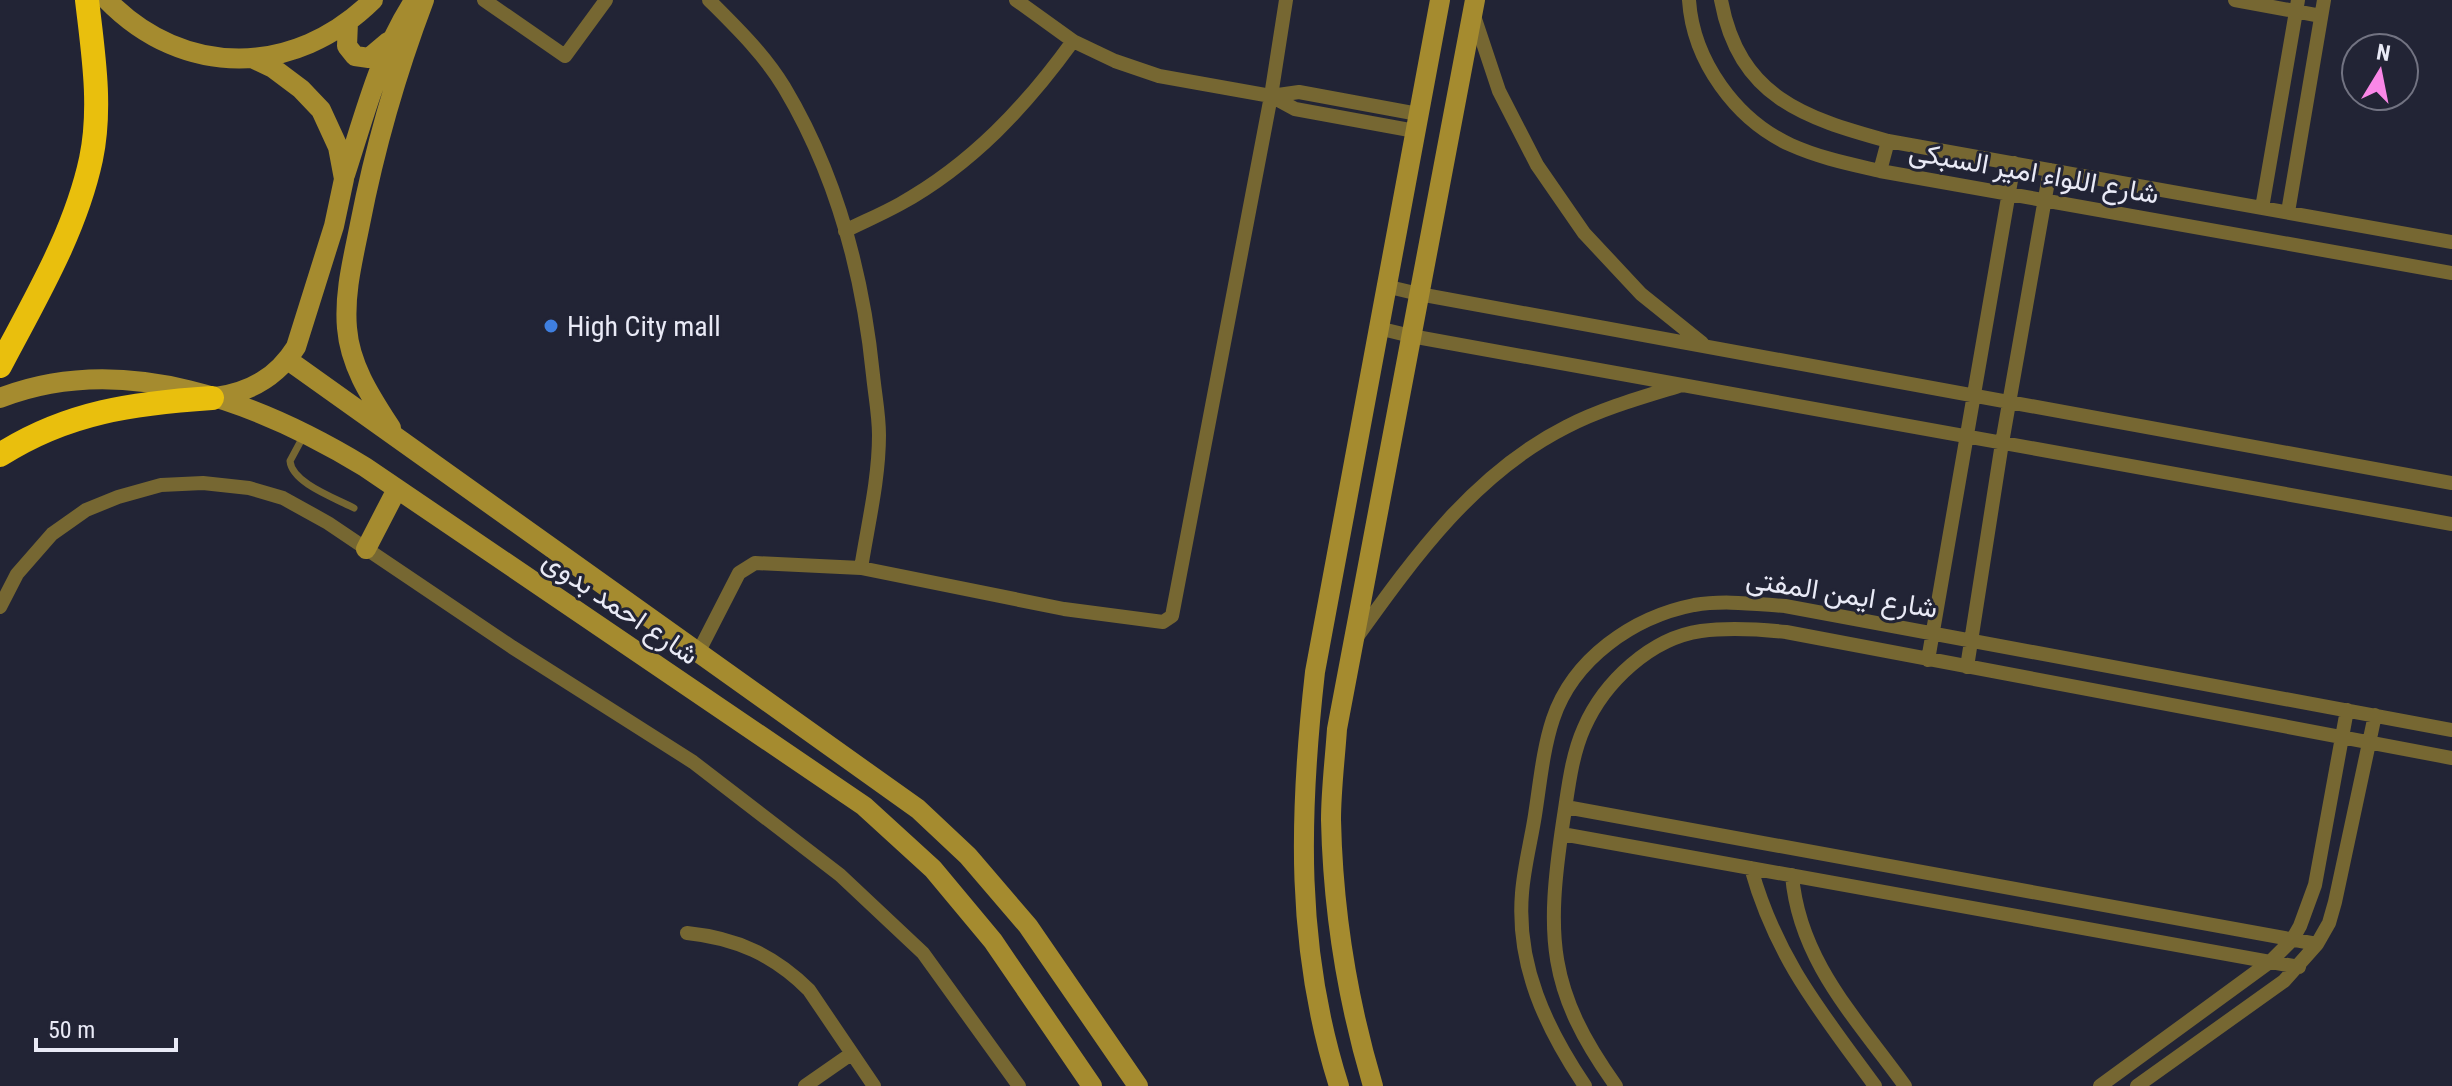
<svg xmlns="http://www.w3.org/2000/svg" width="2452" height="1086" viewBox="0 0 2452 1086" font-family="'Roboto Condensed',Vazirmatn,sans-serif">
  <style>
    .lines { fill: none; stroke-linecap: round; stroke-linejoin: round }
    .lane { stroke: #766732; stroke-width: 7 }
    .street { stroke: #766732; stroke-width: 14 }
    .secondary { stroke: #a58b2f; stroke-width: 20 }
    .highway { stroke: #e9bf0d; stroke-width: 24 }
    .shop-dot { fill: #3f7fe0; stroke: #222435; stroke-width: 3 }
    .labels { text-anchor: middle; stroke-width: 6; stroke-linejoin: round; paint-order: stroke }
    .street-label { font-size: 28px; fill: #e9eaf6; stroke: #222435 }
    .poi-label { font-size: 28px; fill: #e9eaf6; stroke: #222435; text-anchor: start }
  </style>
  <rect width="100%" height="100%" fill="#222435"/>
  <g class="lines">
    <path class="lane" d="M304,435L290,461C292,483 335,498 354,508"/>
    <path class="street" d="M484,0L565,56L606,0
      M709,0C736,27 764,54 784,87C836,174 863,275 873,375C875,395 879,415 879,435C879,479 868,524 861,568
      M1016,0L1073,41L1115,61L1159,76L1271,96L1299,92L1418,114
      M1689,0C1693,61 1736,120 1791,145C1820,158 1850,164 1880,171L2452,273
      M1721,0C1739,97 1804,118 1888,141L2452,242
      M2235,0L2321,16
      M1474,16L1499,91L1537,165L1584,233L1641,294L1702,343
      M1271,96L1295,109L1415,131
      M1880,171L1888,141
      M2262,208L2298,0
      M2288,212L2324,0
      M845,231C863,222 882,214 900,204C972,164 1026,106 1073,41
      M1385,286L1419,294L2452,483
      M1378,328L1411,336L2452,524
      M0,607L17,574L52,534L86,510L118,497L161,485L203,483L249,488L283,498L328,523L512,647L693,762L840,875L923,953L1019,1086
      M1357,637C1415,556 1475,473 1566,427C1603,408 1643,397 1682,385
      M699,651L739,573L755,563L861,568L1064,609L1163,622L1172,616L1271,96L1286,0
      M1928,660L2014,163
      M1967,667L2002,443L2050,170
      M1566,807L2317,944
      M1562,834L2299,967
      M1751,868C1776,958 1821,1012 1875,1086
      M1792,875C1799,961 1857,1019 1905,1086
      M687,933C736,938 774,955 809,990L874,1086
      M805,1086L851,1054
      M1585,1086C1546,1028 1516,965 1522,893C1524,867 1531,841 1535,815C1540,783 1543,749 1553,719C1573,659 1633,617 1694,605C1724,600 1755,604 1785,606L2452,730
      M1616,1086C1547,990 1546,936 1563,822C1568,791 1571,757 1584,728C1604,682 1651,638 1701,631C1730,627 1758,629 1786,632L2452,758
      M2100,1086L2271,961L2292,940L2300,926L2315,885L2347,710
      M2137,1086L2284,981L2317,944L2329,923L2335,902L2375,715"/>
    <path class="secondary" d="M107,0C184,79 295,77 373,0
      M348,22L347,46L355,56L369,58L388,42
      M345,175C364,117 379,56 412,4
      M288,360L918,809L968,856L1028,926L1138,1086
      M216,397C251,392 277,377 296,347L334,226L344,179L338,147L321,110L301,89L273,68L254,59
      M0,398C123,350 258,402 365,467L864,806L933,869L993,941L1092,1086
      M391,428C371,397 350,366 347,328C344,293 353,259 360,224C375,147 396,74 424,0
      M366,549L397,489
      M1339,1086C1295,948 1299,814 1315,672L1440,0
      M1373,1086C1347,999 1333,911 1331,820C1331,790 1335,759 1337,729L1475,0"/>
    <path class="highway" d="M0,366C35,299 75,233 91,159C102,107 93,52 87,0
      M0,455C67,412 135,403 212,398"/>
  </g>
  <circle class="shop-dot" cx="551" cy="326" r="8"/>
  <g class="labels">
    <g class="street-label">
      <text transform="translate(2034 172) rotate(10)" y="10">شارع اللواء امير السبكى</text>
      <text transform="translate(1842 593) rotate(9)" y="10">شارع ايمن المفتى</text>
      <text transform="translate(621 607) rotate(34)" y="10">شارع احمد بدوى</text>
    </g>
    <g class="poi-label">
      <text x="567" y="336">High City mall</text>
    </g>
  </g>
  <g transform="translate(2380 72) rotate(10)"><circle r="38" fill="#222435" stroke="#727382" stroke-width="2"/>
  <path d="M0-6L14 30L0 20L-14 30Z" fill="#fa87e7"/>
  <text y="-12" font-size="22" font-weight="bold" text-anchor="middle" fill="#e9eaf6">N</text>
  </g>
  <path d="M36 1038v12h140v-12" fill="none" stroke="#e9eaf6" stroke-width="4"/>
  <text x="48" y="1038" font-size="24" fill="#e9eaf6" stroke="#222435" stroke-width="6" paint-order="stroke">50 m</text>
</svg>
